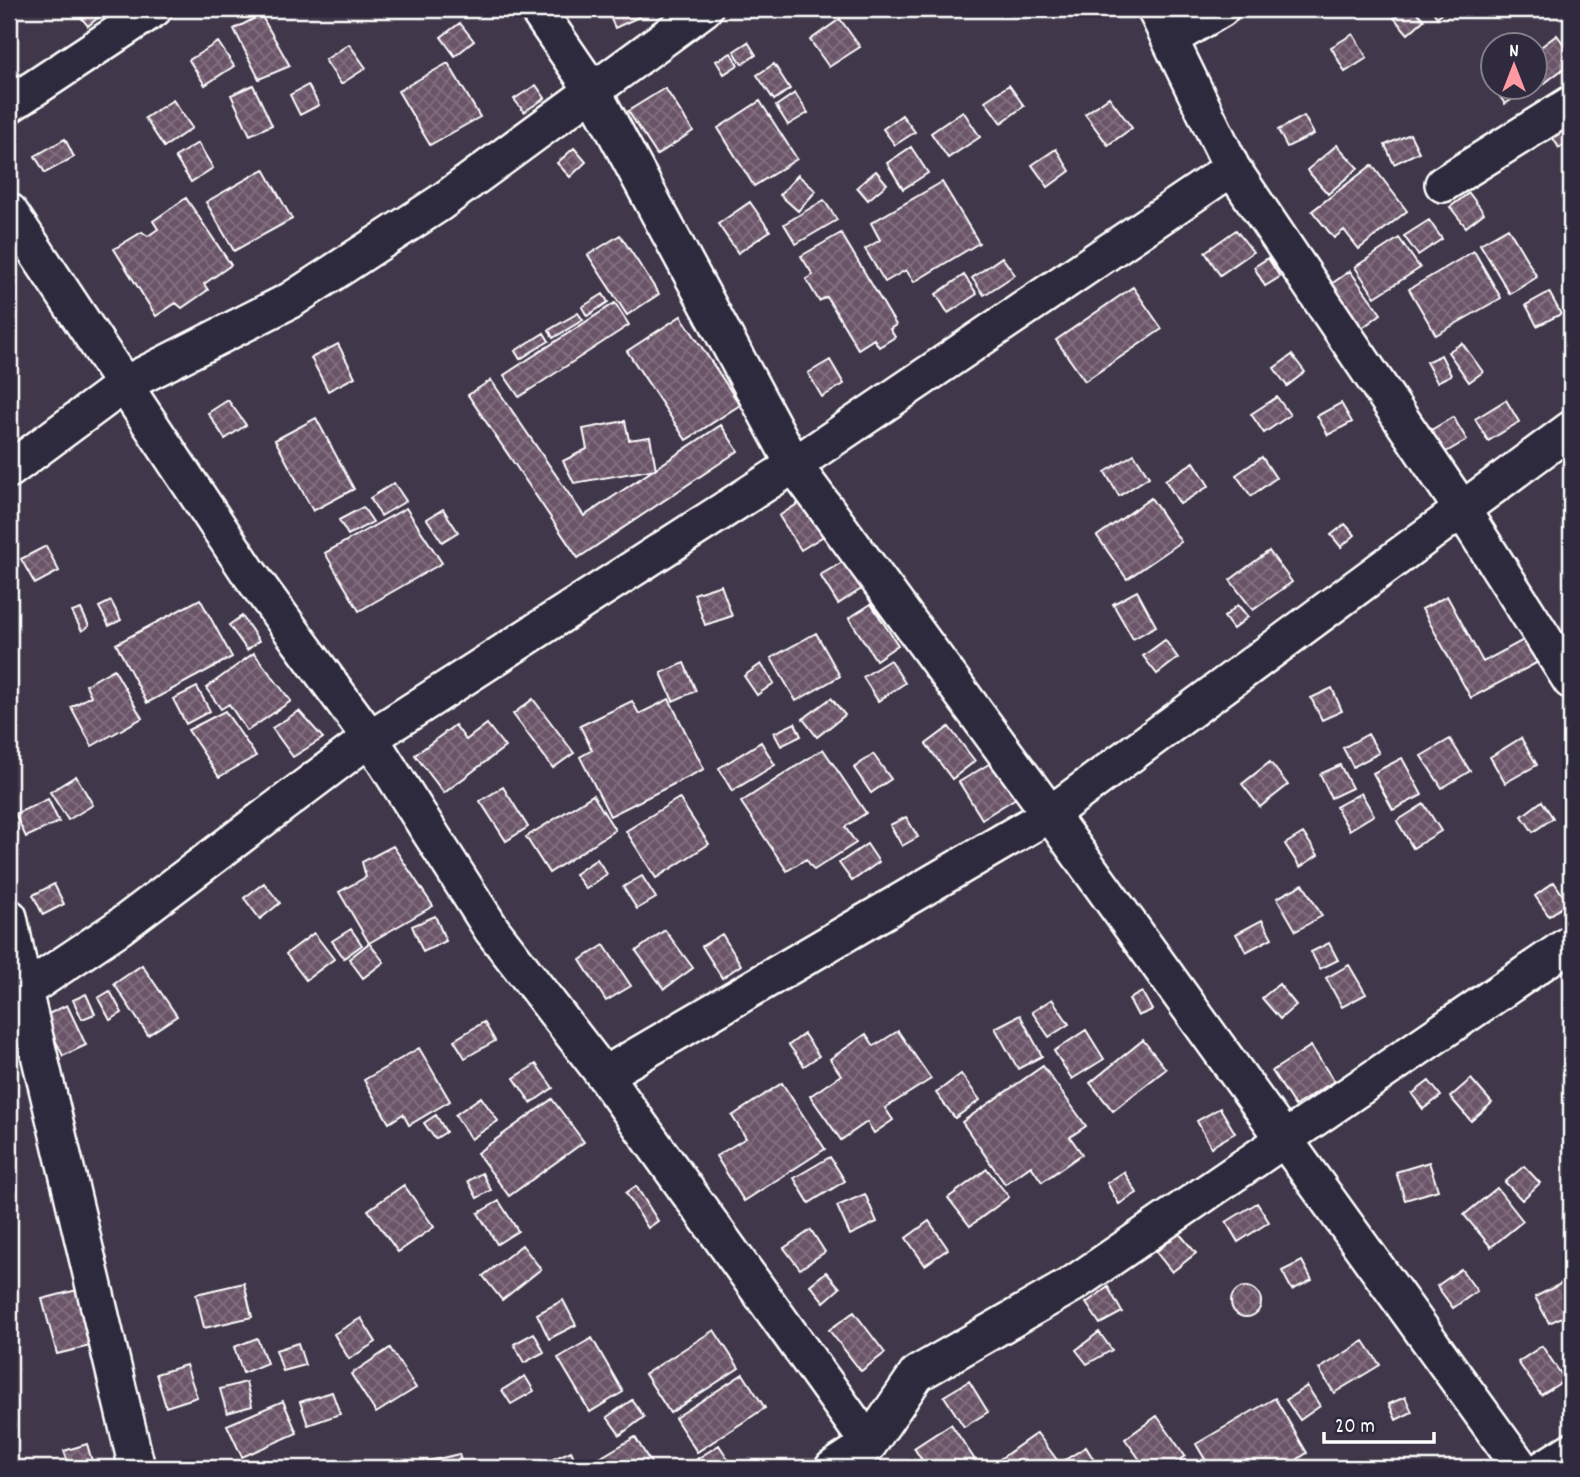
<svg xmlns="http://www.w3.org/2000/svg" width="1580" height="1477" viewBox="0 0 1580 1477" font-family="Dekko,sans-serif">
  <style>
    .building { fill: url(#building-cross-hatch); stroke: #fff; stroke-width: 2 }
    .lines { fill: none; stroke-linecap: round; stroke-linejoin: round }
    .minor-casing { stroke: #fff; stroke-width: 40 }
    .minor { stroke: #2f2a3d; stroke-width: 35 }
  </style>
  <defs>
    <pattern id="building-cross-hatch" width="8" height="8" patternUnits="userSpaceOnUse" patternTransform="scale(1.75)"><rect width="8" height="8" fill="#6b5568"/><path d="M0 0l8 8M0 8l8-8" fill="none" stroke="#816e7f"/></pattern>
  </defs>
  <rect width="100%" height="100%" fill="#41374a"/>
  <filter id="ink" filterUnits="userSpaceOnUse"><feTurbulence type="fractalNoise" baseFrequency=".0143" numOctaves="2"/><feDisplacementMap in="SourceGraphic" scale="14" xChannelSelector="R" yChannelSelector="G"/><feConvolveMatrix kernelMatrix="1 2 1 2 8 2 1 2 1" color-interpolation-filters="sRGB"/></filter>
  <g filter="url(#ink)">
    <path class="building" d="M81,9H102L105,12L88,26L77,12Z
      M610,9H634L639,17L615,28L607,10Z
      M1406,9H1414L1424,20L1408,34L1394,18Z
      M1431,9H1447L1437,17Z
      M261,15L290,66L259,79L234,29Z
      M840,19L860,47L829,67L810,40Z
      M460,23L474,41L455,56L441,37Z
      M1353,34L1367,58L1345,72L1331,47Z
      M1557,35L1571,54V63L1538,88L1534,83V52Z
      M218,42L234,66L205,85L189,60Z
      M748,42L756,55L742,64L734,51Z
      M349,44L366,68L341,84L325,60Z
      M731,53L738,65L724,74L716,61Z
      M448,63L480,117L430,145L398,91Z
      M774,64L790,89L774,100L757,75Z
      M253,85L272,125L250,135L231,95Z
      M308,85L319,105L300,115L290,95Z
      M536,85L545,98L524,112L514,99Z
      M1009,85L1024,106L1001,123L985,101Z
      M665,88L693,131L657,155L628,111Z
      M1494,88H1530L1505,104Z
      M795,93L808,113L788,125L776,106Z
      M1109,97L1132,128L1108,145L1085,114Z
      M173,100L192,128L164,147L145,118Z
      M760,101L797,159L754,186L718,128Z
      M963,111L980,137L948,158L931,133Z
      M902,115L915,132L895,145L883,129Z
      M1304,116L1314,134L1287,147L1278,130Z
      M1569,122L1571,125V141L1559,148L1550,133Z
      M1410,134L1419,152L1394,164L1385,145Z
      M65,139L74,157L45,173L35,156Z
      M198,143L213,168L191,182L175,157Z
      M1337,145L1358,168L1328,194L1307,170Z
      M911,147L928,173L903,189L887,163Z
      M574,148L586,162L570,177L557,163Z
      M1056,149L1070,171L1048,187L1032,165Z
      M1571,162V178L1564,168Z
      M1372,165L1407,211L1359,249L1344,230L1334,238L1312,211Z
      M264,169L292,219L234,251L206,202Z
      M876,171L887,184L868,200L857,187Z
      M798,175L816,191L798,211L780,195Z
      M942,182L979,243L914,282L906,270L885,282L865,249L880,240L871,223Z
      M1469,193L1484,213L1466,227L1450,207Z
      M186,198L231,265L204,284L208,290L182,308L176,303L156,316L114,249L142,232L148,236L158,229L153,221Z
      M824,200L837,220L796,244L784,224Z
      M750,202L770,231L738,253L718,224Z
      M1429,220L1442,239L1418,255L1404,236Z
      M1508,228L1537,277L1510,294L1480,244Z
      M1236,230L1253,252L1220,275L1205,252Z
      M841,233L896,325L890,329L895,337L879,347L874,339L858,349L827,297L819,301L806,279L813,275L801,256Z
      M620,235L659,294L627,315L588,255Z
      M1399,238L1420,268L1375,297L1355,267Z
      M1474,251L1501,298L1436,335L1409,289Z
      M1002,257L1015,275L984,295L972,278Z
      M1268,258L1280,277L1265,286L1254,267Z
      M1350,271L1381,314L1358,331L1327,287Z
      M964,275L977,294L948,313L936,294Z
      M1133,287L1162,329L1085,381L1056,340Z
      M1549,292L1561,314L1537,326L1526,305Z
      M603,294L608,302L587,316L582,307Z
      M615,303L629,325L519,397L504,375Z
      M578,313L583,320L553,338L549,330Z
      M681,316L740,405L686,440L627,351Z
      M544,333L549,341L520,359L515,351Z
      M1462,343L1483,372L1469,382L1448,352Z
      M338,344L355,377L328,391L311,358Z
      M1292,355L1305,372L1287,386L1274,368Z
      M1441,355L1451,375L1437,382L1426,362Z
      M830,360L844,384L822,397L808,373Z
      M491,380L584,516L721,425L738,451L578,558L468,395Z
      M1277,397L1290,415L1264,433L1251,414Z
      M228,400L246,425L225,439L208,413Z
      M1506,400L1519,422L1488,441L1475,419Z
      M1341,403L1352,422L1328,435L1317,416Z
      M1453,417L1467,440L1439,456L1426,433Z
      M316,418L354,489L313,511L275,440Z
      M625,421L629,440L650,437L656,469L574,483L563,461L587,449L583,429Z
      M1134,454L1149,477L1119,496L1105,472Z
      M1262,457L1276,478L1251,496L1236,475Z
      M1194,462L1209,486L1180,504L1165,480Z
      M394,483L406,501L381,516L370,498Z
      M808,497L830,532L801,550L779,516Z
      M1151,498L1181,542L1127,579L1097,536Z
      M363,507L373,522L348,535L339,520Z
      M406,508L442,563L359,611L325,553Z
      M443,509L458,532L442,542L427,519Z
      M1345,524L1355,535L1341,547L1331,535Z
      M46,546L59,571L35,584L21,559Z
      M1269,551L1292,582L1253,610L1230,580Z
      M846,560L863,588L838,604L820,575Z
      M721,585L732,616L705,625L694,594Z
      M1137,591L1156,626L1133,639L1113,604Z
      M1447,596L1483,662L1527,638L1540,661L1471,698L1422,609Z
      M200,599L232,657L147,703L116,644Z
      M111,601L121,620L109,626L99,607Z
      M871,604L898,645L876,660L849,618Z
      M1238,605L1248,617L1233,629L1224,617Z
      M81,609L89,626L82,631L72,612Z
      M242,616L259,641L247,650L229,625Z
      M816,633L840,676L796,701L771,658Z
      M1165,640L1178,658L1157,674L1143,656Z
      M254,653L291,701L247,731L229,704L221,709L206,688Z
      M890,660L905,683L878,701L863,677Z
      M684,663L696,691L673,701L661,673Z
      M761,664L774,683L757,695L744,676Z
      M114,669L142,718L92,746L71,707L91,696L86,685Z
      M197,687L210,711L186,724L173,699Z
      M1332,688L1342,711L1322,720L1311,698Z
      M831,698L845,715L817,737L803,719Z
      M533,699L574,753L553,768L513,714Z
      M669,699L704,769L610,816L580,757L592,750L580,726L632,701L639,714Z
      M225,711L256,756L219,777L188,730Z
      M299,711L323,738L293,757L272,728Z
      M795,723L801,736L781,746L774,733Z
      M487,724L505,747L444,793L415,755L455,725L466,740Z
      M949,727L975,761L952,779L926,744Z
      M1368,734L1379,753L1353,767L1343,748Z
      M1521,738L1537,765L1505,783L1490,757Z
      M1450,739L1470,771L1442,788L1421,756Z
      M761,742L775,765L732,791L719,768Z
      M823,749L866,813L845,827L856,843L814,870L806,859L787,871L741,802Z
      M1571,752V770L1563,757Z
      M873,754L891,779L871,793L854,768Z
      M1402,758L1422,795L1393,810L1373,773Z
      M994,761L1016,798L982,819L959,782Z
      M1270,762L1288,785L1260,807L1242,784Z
      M1340,765L1352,788L1331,798L1320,774Z
      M76,776L93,805L68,820L50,792Z
      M503,787L528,827L506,841L480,801Z
      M1361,793L1374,815L1349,830L1336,807Z
      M593,795L615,830L549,873L526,837Z
      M679,798L709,844L656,878L626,831Z
      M48,799L59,822L26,837L15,814Z
      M1542,801L1553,818L1533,832L1522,816Z
      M1424,804L1441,831L1413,848L1397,821Z
      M906,817L918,837L902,846L890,825Z
      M1303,833L1318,855L1300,867L1285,844Z
      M867,844L879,862L852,881L839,863Z
      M393,846L433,906L369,943L339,892L366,877L362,862Z
      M597,859L607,874L586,889L575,874Z
      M642,876L656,898L637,909L623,887Z
      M1554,882L1568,903L1549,916L1535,896Z
      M264,883L280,903L260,919L244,898Z
      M54,884L64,904L43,915L33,895Z
      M1303,884L1322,916L1296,931L1277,898Z
      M435,916L446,941L423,952L412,926Z
      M1262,920L1272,938L1246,952L1236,934Z
      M351,929L362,945L344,958L332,941Z
      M665,930L693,968L664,989L636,951Z
      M314,933L334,959L306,980L286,954Z
      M722,934L741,965L722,978L702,946Z
      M369,943L384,962L363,978L349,959Z
      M1329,943L1338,960L1320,969L1311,952Z
      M604,945L631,986L606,1001L580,960Z
      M142,965L177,1016L148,1035L114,984Z
      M1349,965L1366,994L1342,1007L1326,978Z
      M1279,984L1296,1005L1280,1019L1262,998Z
      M110,991L122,1013L110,1020L98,998Z
      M1142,992L1152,1010L1138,1016L1129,999Z
      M86,994L95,1014L82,1019L73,1000Z
      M1052,999L1069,1024L1049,1037L1032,1012Z
      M67,1005L86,1045L63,1056L44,1016Z
      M1020,1015L1042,1056L1018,1069L995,1028Z
      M484,1022L495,1041L465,1058L454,1040Z
      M1086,1030L1104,1059L1072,1079L1054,1051Z
      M898,1031L931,1079L885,1108L893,1120L874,1133L867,1122L841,1140L810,1096L841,1075L830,1059L866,1034L874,1046Z
      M804,1034L819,1056L804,1066L789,1045Z
      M1143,1040L1166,1069L1113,1111L1090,1083Z
      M1311,1046L1334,1081L1295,1106L1272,1071Z
      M419,1048L450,1101L409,1125L403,1114L389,1123L364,1080Z
      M536,1064L553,1088L531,1103L514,1078Z
      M1043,1066L1086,1126L1070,1137L1082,1154L1042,1182L1031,1166L1005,1184L962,1122Z
      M961,1074L980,1100L955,1118L936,1093Z
      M1471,1079L1492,1103L1471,1121L1450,1097Z
      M1429,1081L1441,1096L1423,1109L1412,1094Z
      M782,1083L825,1149L744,1201L716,1156L746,1138L732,1116Z
      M481,1097L498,1121L471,1139L455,1115Z
      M552,1099L584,1142L509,1196L477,1153Z
      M1220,1108L1235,1133L1211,1147L1197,1121Z
      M436,1115L446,1132L435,1139L424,1123Z
      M830,1157L845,1181L809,1203L794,1178Z
      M1429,1162L1438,1190L1405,1200L1396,1172Z
      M1524,1166L1540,1183L1522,1200L1505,1182Z
      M987,1169L1009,1197L970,1226L948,1198Z
      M1124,1172L1137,1193L1119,1204L1107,1183Z
      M482,1173L491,1190L477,1198L468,1181Z
      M404,1185L434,1227L398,1252L368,1210Z
      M636,1186L658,1221L648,1228L626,1193Z
      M1497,1188L1523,1221L1491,1247L1464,1215Z
      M865,1194L877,1222L850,1235L837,1206Z
      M499,1201L518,1231L497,1244L478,1213Z
      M1257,1203L1269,1222L1238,1242L1226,1222Z
      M929,1221L948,1249L925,1265L906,1238Z
      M811,1230L825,1252L800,1269L784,1248Z
      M1179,1233L1196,1253L1172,1272L1156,1252Z
      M522,1245L541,1269L502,1300L483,1276Z
      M1302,1261L1312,1280L1292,1290L1282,1271Z
      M1461,1269L1477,1291L1453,1308L1437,1286Z
      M826,1272L840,1288L824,1302L810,1285Z
      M1564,1282L1571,1294V1313L1549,1323L1535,1297Z
      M244,1283L252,1317L204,1328L196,1294Z
      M1108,1287L1122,1312L1100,1324L1086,1303Z
      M1231 1302a15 15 0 1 1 30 0a15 15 0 1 1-30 0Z
      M77,1290L90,1346L57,1354L42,1299Z
      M563,1300L576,1325L549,1339L537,1314Z
      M854,1312L885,1353L861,1371L829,1330Z
      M361,1318L376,1342L349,1359L334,1334Z
      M714,1330L739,1368L670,1413L645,1374Z
      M1099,1332L1112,1350L1087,1364L1076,1350Z
      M534,1333L544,1352L524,1363L514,1344Z
      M257,1338L267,1363L243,1373L234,1347Z
      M592,1338L623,1392L590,1412L558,1358Z
      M1364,1341L1380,1365L1334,1393L1319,1369Z
      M298,1343L305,1365L283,1371L276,1350Z
      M1542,1346L1565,1380L1541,1395L1518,1362Z
      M390,1348L416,1388L376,1413L351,1374Z
      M186,1365L197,1397L166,1407L156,1374Z
      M743,1374L765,1408L697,1452L675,1418Z
      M525,1376L534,1391L511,1404L502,1390Z
      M969,1381L988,1412L964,1427L944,1396Z
      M246,1382L252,1406L227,1413L220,1389Z
      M1307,1386L1320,1406L1300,1420L1286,1400Z
      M332,1392L340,1414L308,1425L300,1402Z
      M1405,1397L1412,1412L1396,1420L1389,1404Z
      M1275,1398L1307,1453L1298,1459L1303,1468H1210L1196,1444Z
      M632,1400L644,1417L620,1435L607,1417Z
      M283,1401L297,1433L242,1457L227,1425Z
      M1157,1416L1185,1456L1167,1468H1146L1125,1439Z
      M951,1424L975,1460L963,1468H927L914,1448Z
      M1037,1433L1063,1468H987Z
      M635,1437L654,1468H604L598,1459Z
      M87,1444L94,1468H70L64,1451Z
      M719,1445L734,1468H703L697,1459Z
      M1086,1447L1099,1468H1071L1065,1460Z
      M571,1451L579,1468H555L551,1460Z
      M459,1454L463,1468H426L425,1462Z"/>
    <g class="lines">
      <g class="minor-casing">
        <path id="minor" d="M537,9L593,91L794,465L1050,814L1521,1468
          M1155,9L1232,168L1461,508L1571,681
          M1170,39L1221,9
          M9,105L154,9
          M1443,184L1571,104
          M9,211L247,570L370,738L492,930L604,1075L869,1444
          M9,470L125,384L291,300L440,203L704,9
          M9,917L24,991L137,1468
          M9,1005L24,991L118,928L370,738L794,465L1232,168
          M604,1075L1050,814L1571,429
          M833,1468L869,1444L917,1374L1073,1284L1571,943
          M1544,1468L1571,1451"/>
      </g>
      <use href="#minor" class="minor"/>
    </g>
  </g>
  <rect width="1580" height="1477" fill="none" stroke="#2f2a3d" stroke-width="35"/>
  <rect x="18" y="18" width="1545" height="1442" fill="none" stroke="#fff" stroke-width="2.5" filter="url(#ink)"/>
  <g transform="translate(1514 66)"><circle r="33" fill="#2f2a3d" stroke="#827f8b" stroke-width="2"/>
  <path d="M0-5L12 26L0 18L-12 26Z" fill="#ff9aa2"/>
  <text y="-10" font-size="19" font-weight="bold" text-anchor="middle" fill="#ffffff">N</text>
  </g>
  <path d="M1324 1432v10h110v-10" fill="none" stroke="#ffffff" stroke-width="3.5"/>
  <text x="1335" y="1432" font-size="21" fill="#ffffff" stroke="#2f2a3d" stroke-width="5" paint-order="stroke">20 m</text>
</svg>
